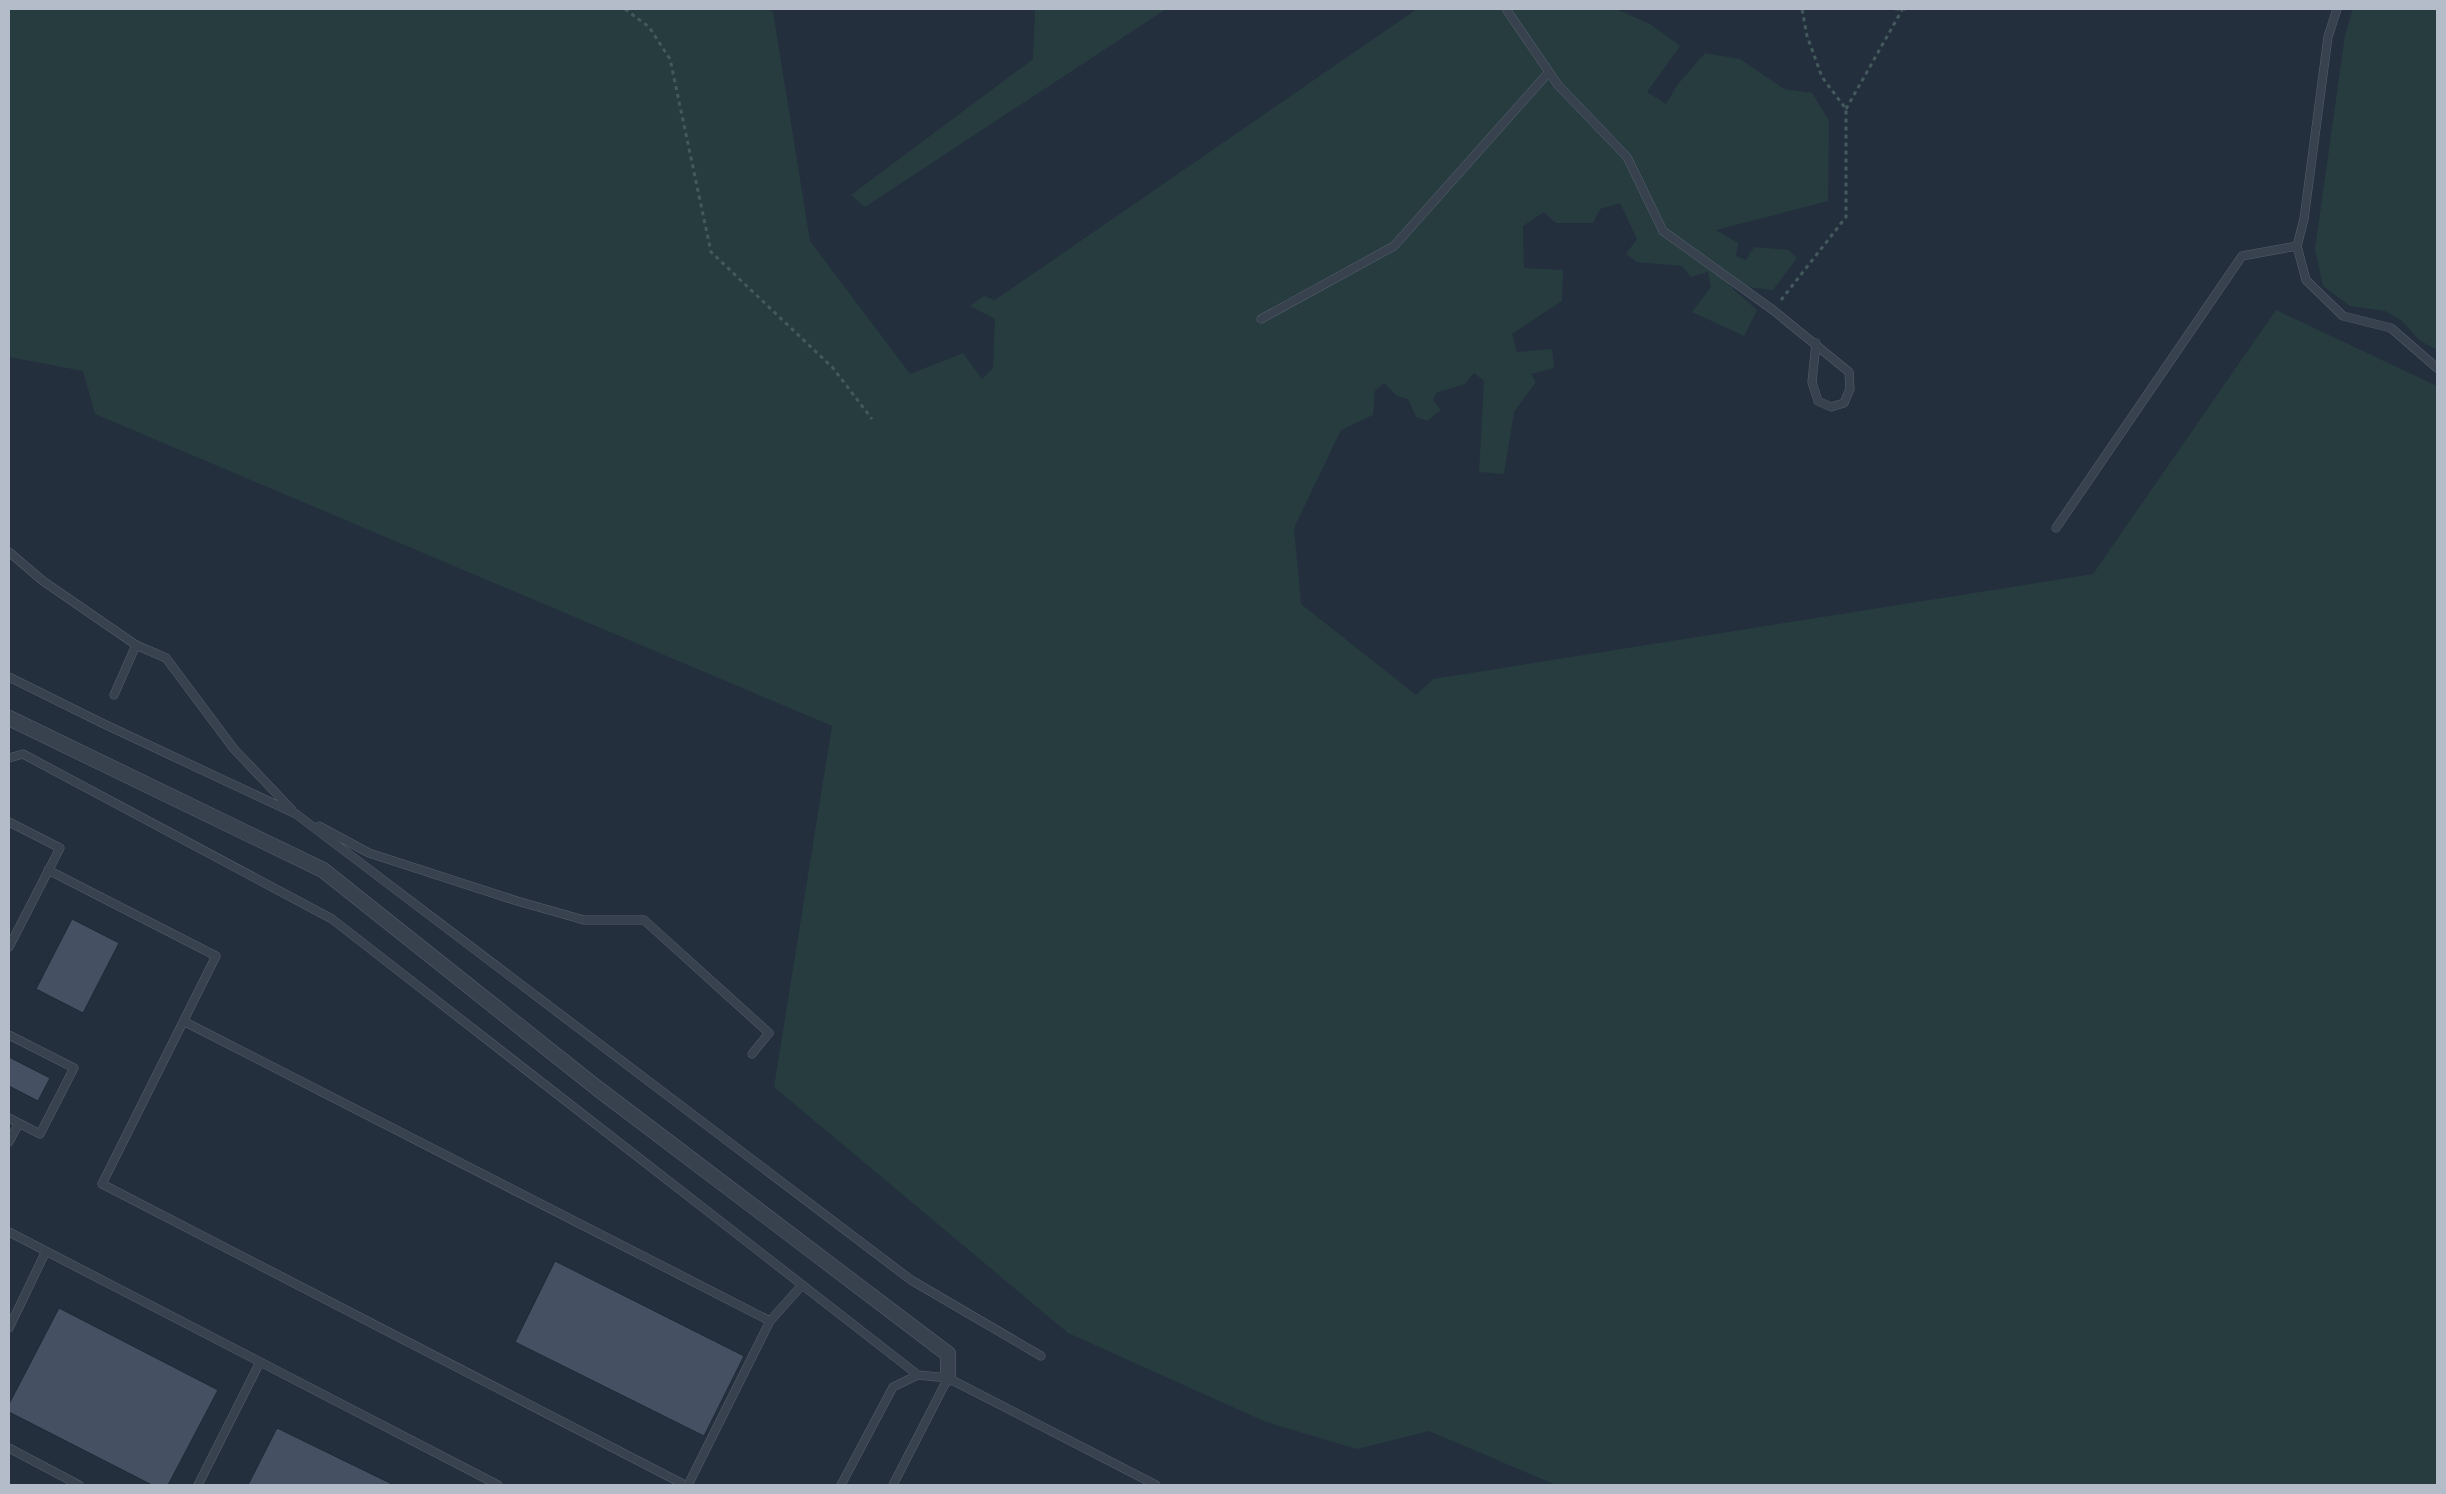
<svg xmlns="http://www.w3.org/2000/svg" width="2446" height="1494" viewBox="0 0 2446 1494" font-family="Roboto,sans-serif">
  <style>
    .green { fill: #263c3f }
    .building { fill: #455162; stroke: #1f2835 }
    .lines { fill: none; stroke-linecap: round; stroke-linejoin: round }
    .service-casing { stroke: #565f6c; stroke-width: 9 }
    .minor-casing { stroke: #565f6c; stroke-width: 16 }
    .path { stroke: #44595c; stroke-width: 3; stroke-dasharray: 4 4; stroke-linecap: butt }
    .service { stroke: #38414e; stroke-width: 8 }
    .minor { stroke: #38414e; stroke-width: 15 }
  </style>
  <rect width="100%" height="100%" fill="#242f3e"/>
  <path class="green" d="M9,9H767L773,12L810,241L910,374L963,353L982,379L993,368L995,319L970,306L984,296L995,300L1417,9H1616L1650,24L1680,46L1647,92L1666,104L1678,84L1705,53L1740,59L1784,89L1812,93L1829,121L1828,201L1716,230L1738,243L1736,256L1746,260L1754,247L1789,250L1797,258L1773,290L1729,285L1757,310L1744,336L1692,312L1711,287L1708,272L1691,277L1682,266L1637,262L1626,254L1637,239L1620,203L1600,209L1593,223H1556L1544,212L1523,226L1524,268L1563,270L1562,301L1512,334L1517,352L1552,349L1554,368L1531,374L1536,382L1514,412L1504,474L1479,472L1484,381L1474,373L1465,384L1436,393L1433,401L1441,410L1427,421L1416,417L1408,399L1397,396L1384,383L1375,391L1373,415L1341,430L1294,528L1301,604L1416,695L1433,679L2093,574L2276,310L2437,386V1485H1556L1429,1431L1357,1449L1266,1422L1068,1333L774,1087L832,726L95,414L83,371L9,357Z
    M1035,9H1166L865,207L851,195L1033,59Z
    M2353,9H2437V350L2419,340L2401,320L2385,311L2350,306L2323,286L2315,249L2345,35Z"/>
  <path class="building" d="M72,919L119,943L83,1013L36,989Z
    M9,1057L50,1078L38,1101L9,1086Z
    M555,1261L744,1356L704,1436L515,1342Z
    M59,1308L218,1390L168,1485H152L9,1412V1404Z
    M277,1428L394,1485H248Z"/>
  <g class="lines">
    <g class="service-casing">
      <path id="service" d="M1506,9L1558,85L1627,157L1663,231L1773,310L1849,372L1850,389L1844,403L1831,407L1818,401L1812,382L1816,343
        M2337,9L2328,37L2304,219L2297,246L2306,280L2343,316L2391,328L2437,368
        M1261,319L1394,246L1549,72
        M2056,528L2242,256L2297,246
        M9,552L43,581L136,645L114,695
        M136,645L166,658L234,749L292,810
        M9,677L104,724L296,814L911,1280L1041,1356
        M9,758L23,754L332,919L918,1375
        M9,822L60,848L9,947
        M319,826L369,853L517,901L584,920H644L769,1033L752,1054
        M48,870L216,956L102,1184L685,1485
        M185,1022L770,1321
        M9,1035L74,1068L40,1134L9,1118
        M9,1142L19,1123
        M9,1232L498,1485
        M9,1328L46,1251
        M9,1448L79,1485
        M198,1485L260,1362
        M688,1485L770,1321L802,1285
        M841,1485L893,1387L918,1375L948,1378L1156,1485
        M893,1485L948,1378"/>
    </g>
    <g class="minor-casing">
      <path id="minor" d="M9,718L323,870L597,1088L948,1354V1378"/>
    </g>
    <path class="path" d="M625,9L649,27L670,59L711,252L833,368L872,419
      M1895,9H1906
      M1846,109L1902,10
      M1781,300L1846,217V109L1822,77L1807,36L1802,9"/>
    <use href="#service" class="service"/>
    <use href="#minor" class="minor"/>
  </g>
  <rect width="2446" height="1494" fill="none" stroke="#b4bcc9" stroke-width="20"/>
</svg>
